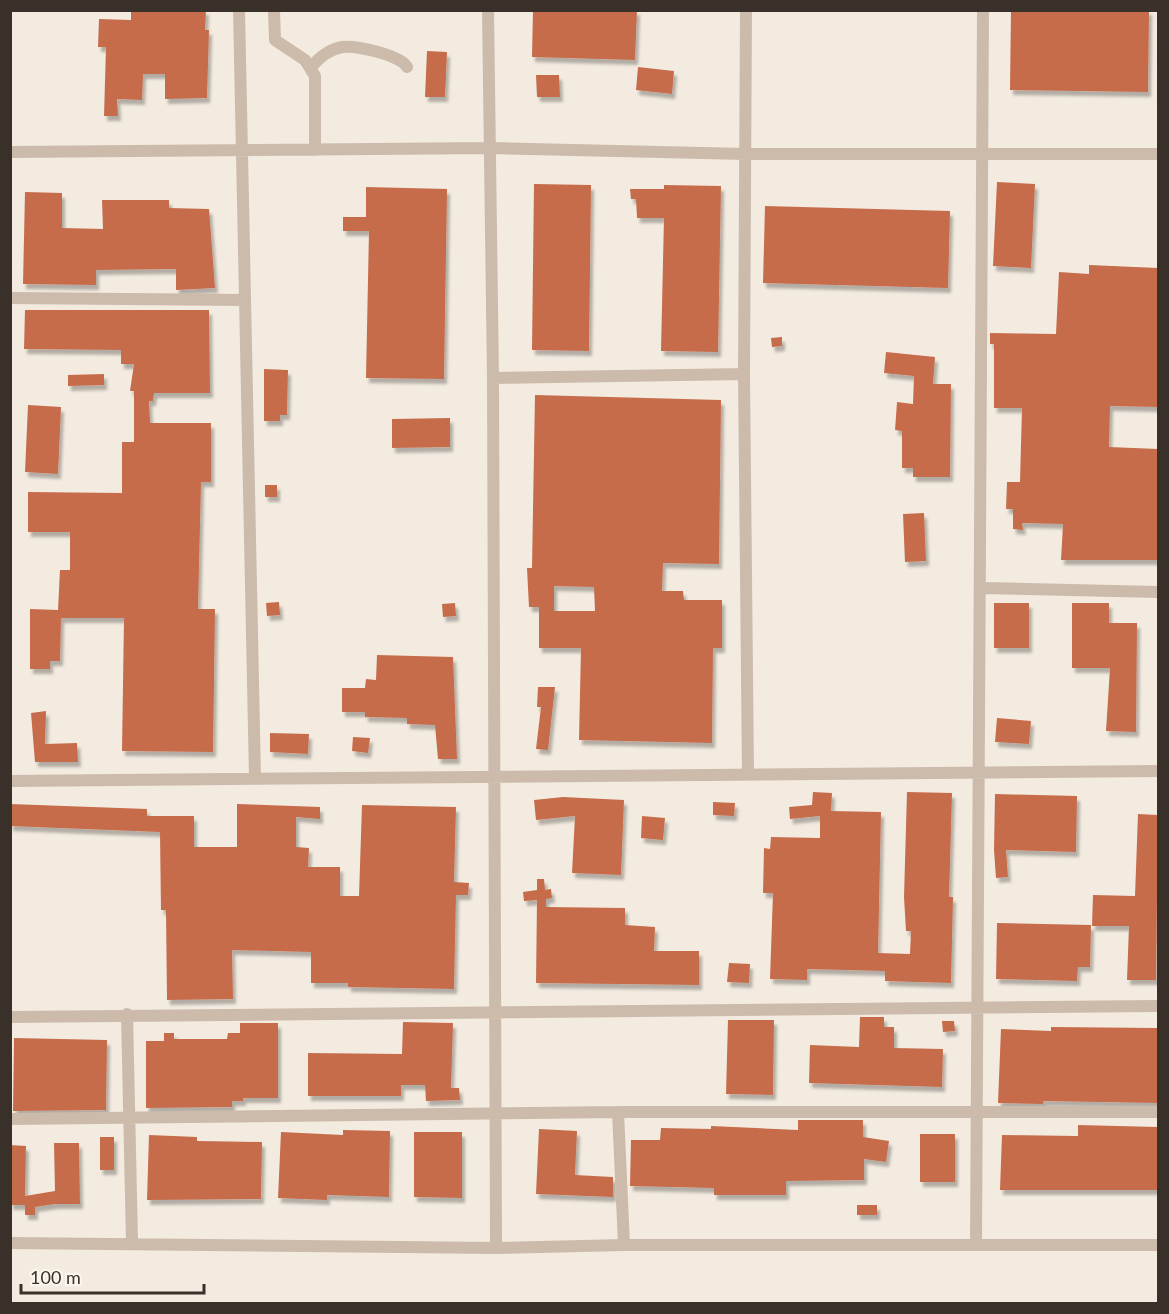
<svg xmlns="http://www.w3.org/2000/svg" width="1169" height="1314" viewBox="0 0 1169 1314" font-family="Lato,sans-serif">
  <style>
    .building { fill: #c66c4b; fill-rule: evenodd; filter: url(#shadow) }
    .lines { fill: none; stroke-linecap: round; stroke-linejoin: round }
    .minor { stroke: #ccbbab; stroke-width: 12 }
  </style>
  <defs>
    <filter id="shadow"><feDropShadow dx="3" dy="5" stdDeviation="1.5" flood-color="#0004"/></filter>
  </defs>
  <rect width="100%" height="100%" fill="#f3ebe0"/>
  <path class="building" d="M131,10H206L205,30H209L207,98L165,99V74H143L142,100L117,99L118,116H104L106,47H98L99,19L131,20Z
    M533,10H637L635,60L532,57Z
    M1011,10H1149L1148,92L1010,90Z
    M427,51L447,52L445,97H425Z
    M638,67L674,71L672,94L636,90Z
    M536,75H559L560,97H537Z
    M997,182L1035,184L1031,268L993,266Z
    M534,184L591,185L589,351L532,350Z
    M664,185L721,186L718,352L661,351L664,218H637L636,199H631L630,189H664Z
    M366,187L447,189L444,379L366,378L369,231H343V217H366Z
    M25,192L62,193V228L103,229L102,200H169V208L209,209L215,288L176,290V269L96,270V285L23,284Z
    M765,206L950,211L948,288L763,283Z
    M1089,265L1158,268V407L1110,406L1109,447L1158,449V560H1061L1063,524L1022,523L1023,530L1013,529V509H1006L1007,482H1020L1022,408H994V344H990V333L1056,334L1059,272L1089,274Z
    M25,310H209L210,393H154L153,401H149L150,423H211V482H201L198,609H215L213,752L122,751L124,618H61L60,661H50V669H30V609L58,610L60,570H70V532H28V492L122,493V442H134V391H130L134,364H121V350L24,349Z
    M782,337V346L772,347L771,338Z
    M886,352L935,357L933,384H951L950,477H913V468H902V431L895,430L897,402L913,404L914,376L884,373Z
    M264,369L288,370L287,415H280V421H264Z
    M104,374V385L68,386V375Z
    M535,395L721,400L719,564L663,563L662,591H683L684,600H722V648H713L712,743L579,740L581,648H539V607H529L527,568H532ZM554,586L594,587L595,611H554Z
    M28,405L61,407L58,474L25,472Z
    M450,418V447L392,448V419Z
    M265,485H277V497H265Z
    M924,513L926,561L905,562L903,514Z
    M279,602L280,615L267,616L266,603Z
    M455,603L456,616L443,617L442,604Z
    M994,603H1029V648H994Z
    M1072,603H1109V623H1137L1136,732L1106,731L1110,668H1072Z
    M377,655L453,657L457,759H438L435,725L407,724V718L365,717V712H342V688H365L366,679L376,680Z
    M538,687H555L548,750L536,749L541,707H537Z
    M46,711L45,744L77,743L78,762H35L31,713Z
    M997,718L1031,721L1029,744L995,742Z
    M270,733L309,734L308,754L270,752Z
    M353,737L370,738L368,753L352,751Z
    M813,792L832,793L831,811L881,812L878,953L910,954L911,931H906L904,897L907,792L952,793L949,897H953L951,983L885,981V971L807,969V980L770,979L773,893H763L764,848L770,849L771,837L820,838V816L790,819L789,807L812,805Z
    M995,794L1077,796L1076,852L1006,850L1008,877L996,878L994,850Z
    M563,797L624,800L621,875L572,873L575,816L536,820L534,800Z
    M713,802L735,803L734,816L713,815Z
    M10,804L147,809V816H194V847H237V804L320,807V819L296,817V847L309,848L308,867H340V896H359L362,805L456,807L454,882L469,883L468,895H456L454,989L348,987V983H311V952L232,950L233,999L167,1000L166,910H161L160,832L10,826Z
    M1138,814L1158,815L1156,980H1127L1129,926H1092L1093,895L1135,896Z
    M642,816L665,818L663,840L641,838Z
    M537,879H544L545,890L551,889L552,898L546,899V907L625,908V925L655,927L654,951H699V985L536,983L537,900L524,901L523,892L537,890Z
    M997,923L1091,925L1090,967H1078L1077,981L996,979Z
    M729,963L750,964L749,983L727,982Z
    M860,1017H884V1027H894V1048L943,1049L942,1087L809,1083L810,1045L859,1047Z
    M728,1020H774L773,1095L726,1094Z
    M942,1021H954L955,1031L943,1032Z
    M403,1022L453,1023L451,1088H459L460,1100L426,1101L425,1085H401V1096H308V1053L402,1054Z
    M240,1023H278V1098H243V1101H232V1107L146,1108V1041H164V1033H174V1039H227L228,1033H240Z
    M1051,1027L1157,1028L1158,1103L1043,1101V1104L998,1103L1001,1029L1051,1031Z
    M14,1038L107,1040L106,1110L13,1111Z
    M798,1120H863V1137L889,1141L886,1162L864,1159V1180L786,1181V1195H714V1188L630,1186L631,1140H660L661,1128L711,1129V1126L798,1130Z
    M1078,1125L1158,1127V1190H1000L1002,1135L1078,1136Z
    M539,1129L577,1131L575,1175L613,1177V1197L536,1194Z
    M343,1130L390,1131L389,1197L327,1195V1200L278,1198L281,1132L343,1135Z
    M414,1132H462V1198L414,1197Z
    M920,1134H955V1182H920Z
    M149,1135L197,1137V1141L262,1142L261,1199L147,1200Z
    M100,1137H114V1170H100Z
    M54,1143H79L80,1204H55L35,1207V1215H25V1205H10V1145L26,1146L25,1196L55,1191Z
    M857,1205H877V1215H857Z"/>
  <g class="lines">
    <path class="minor" d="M239,10L255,778
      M274,10L275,40L305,60L315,76V150
      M488,10L493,378L496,1248
      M746,10L744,374L748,774
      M311,67C319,58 329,49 342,47C355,45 401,55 407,67
      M10,152L491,148L746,154H1158
      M10,298L244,300
      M493,378L744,374
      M981,588L1158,592
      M10,781L1158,771
      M127,1014L132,1242
      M10,1017L1158,1006
      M618,1112L624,1245
      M10,1119L618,1112H1158
      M10,1243L496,1248L624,1245H1158
      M976,1245L983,10"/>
  </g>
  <rect width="1169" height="1314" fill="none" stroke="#3a302a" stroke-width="24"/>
  <path d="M21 1284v9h183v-9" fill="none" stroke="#3a302a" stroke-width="3"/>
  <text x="30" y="1284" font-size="18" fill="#3a302a" stroke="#fbf5ed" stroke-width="4.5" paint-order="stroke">100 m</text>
</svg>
